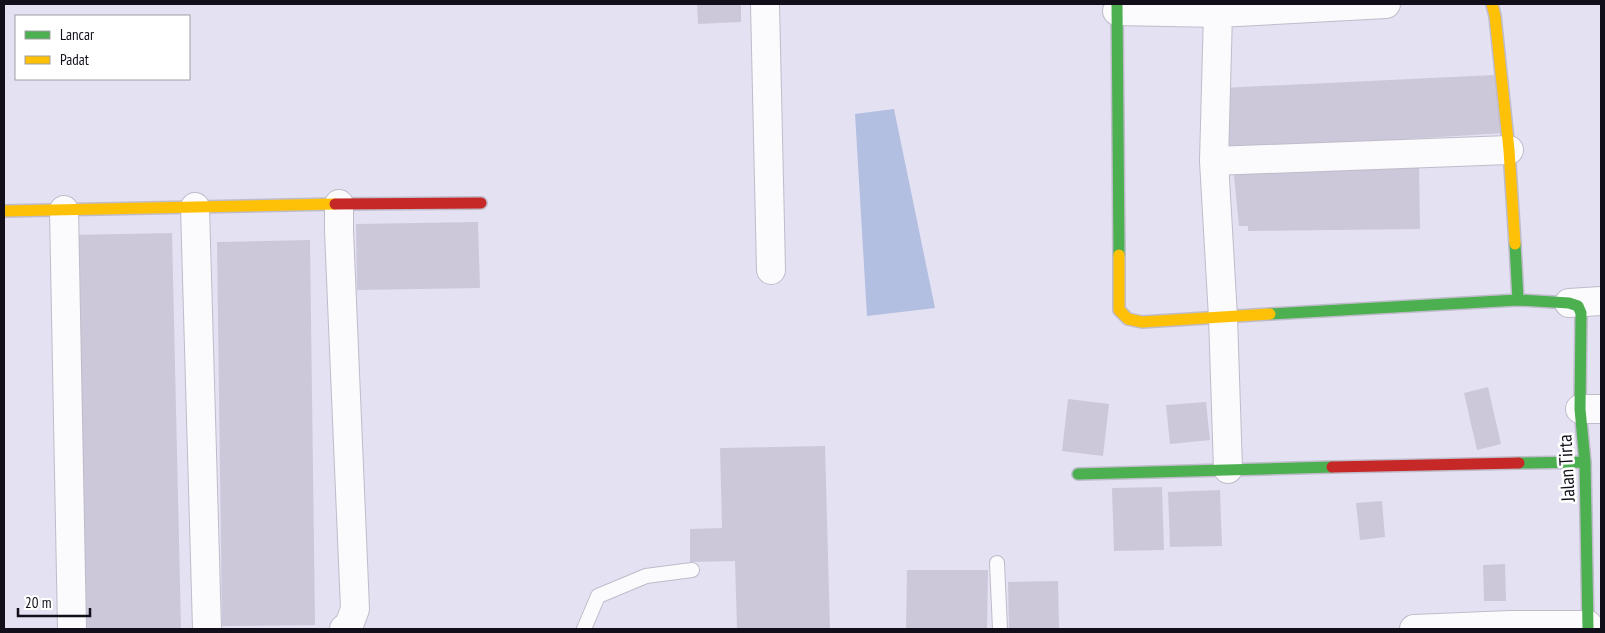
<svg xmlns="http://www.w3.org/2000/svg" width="1605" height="633" viewBox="0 0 1605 633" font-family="'PT Sans Narrow',sans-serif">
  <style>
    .water { fill: #b2bfe1 }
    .building { fill: #ccc8d9 }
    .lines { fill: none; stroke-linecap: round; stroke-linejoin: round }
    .lane-casing { stroke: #bfbcca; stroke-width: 16 }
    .street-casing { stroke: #bfbcca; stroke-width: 30 }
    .fast-casing { stroke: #bfbcca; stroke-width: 14 }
    .slow-casing { stroke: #bfbcca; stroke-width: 14 }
    .jam-casing { stroke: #bfbcca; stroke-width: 14 }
    .lane { stroke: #fbfafd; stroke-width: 14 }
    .street { stroke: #fbfafd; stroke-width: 28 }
    .fast { stroke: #4caf50; stroke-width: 11 }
    .slow { stroke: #ffc107; stroke-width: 11 }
    .jam { stroke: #c62828; stroke-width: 11 }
    .labels { text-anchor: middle; stroke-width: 5; stroke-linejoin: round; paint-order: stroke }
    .street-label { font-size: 19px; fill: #120f1a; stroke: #fff }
  </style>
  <rect width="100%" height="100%" fill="#e4e1f2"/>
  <path class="water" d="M894,109L935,308L867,316L855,114Z"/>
  <path class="building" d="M697,4H741V22L698,24Z
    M1494,75L1504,133L1220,151L1221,88Z
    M1419,165L1420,229L1248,231V226H1239L1233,166Z
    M478,222L480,288L357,290L356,224Z
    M172,233L181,629H78L69,235Z
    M310,240L315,625L222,626L217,242Z
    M1488,387L1501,444L1477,450L1464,393Z
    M1068,399L1109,404L1103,456L1062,451Z
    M1206,402L1210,440L1170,444L1166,405Z
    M825,446L830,629H737L735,561L690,562V529L722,528L720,448Z
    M1162,487L1164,550L1114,551L1112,488Z
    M1220,490L1222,546L1170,547L1168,492Z
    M1382,501L1385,537L1360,540L1356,503Z
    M1505,564L1506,601H1484L1483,565Z
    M907,570H988L987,629H906Z
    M1058,581L1059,629H1009L1008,582Z"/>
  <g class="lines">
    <g class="lane-casing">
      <path id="lane" d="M997,563L1000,629
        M584,629L598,596L646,576L692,570"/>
    </g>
    <g class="street-casing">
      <path id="street" d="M765,4L771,270
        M1117,11L1218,13L1386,4
        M1218,13L1214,161L1223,317L1228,469
        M1214,161L1509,150
        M339,204V231L355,609L349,625L344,629
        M195,207L207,629
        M64,210L72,629
        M1569,303L1601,301
        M1580,409H1601
        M1414,629L1510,625H1588"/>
    </g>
    <g class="fast-casing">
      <path id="fast" d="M1117,4L1119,255
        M1515,244L1518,300L1569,303L1578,306L1581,313L1580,409L1585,462L1588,629
        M1270,314L1518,300
        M1519,463L1585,462
        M1078,474L1332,467"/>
    </g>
    <g class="slow-casing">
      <path id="slow" d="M1492,4L1495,16L1509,150L1515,244
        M4,211L335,204
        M1119,255V310L1128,319L1142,322L1270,314"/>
    </g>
    <g class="jam-casing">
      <path id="jam" d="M335,204L481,203
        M1332,467L1519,463"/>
    </g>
    <use href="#lane" class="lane"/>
    <use href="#street" class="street"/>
    <use href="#fast" class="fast"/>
    <use href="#slow" class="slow"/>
    <use href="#jam" class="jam"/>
  </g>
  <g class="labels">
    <g class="street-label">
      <text transform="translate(1566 468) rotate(-93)" y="7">Jalan Tirta</text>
    </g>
  </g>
  <rect width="1605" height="633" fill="none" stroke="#120f1a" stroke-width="10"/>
  <rect x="15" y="15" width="175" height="65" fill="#ffffff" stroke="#a09fa3"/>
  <rect x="25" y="31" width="25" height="8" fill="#4caf50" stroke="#a09fa3"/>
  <text x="60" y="40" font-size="15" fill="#120f1a">Lancar</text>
  <rect x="25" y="56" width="25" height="8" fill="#ffc107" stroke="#a09fa3"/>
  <text x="60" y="65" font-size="15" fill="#120f1a">Padat</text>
  <path d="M18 608v8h72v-8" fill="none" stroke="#120f1a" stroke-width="2.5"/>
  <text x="25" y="608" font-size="15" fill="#120f1a" stroke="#ffffff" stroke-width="4" paint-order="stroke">20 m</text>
</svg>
